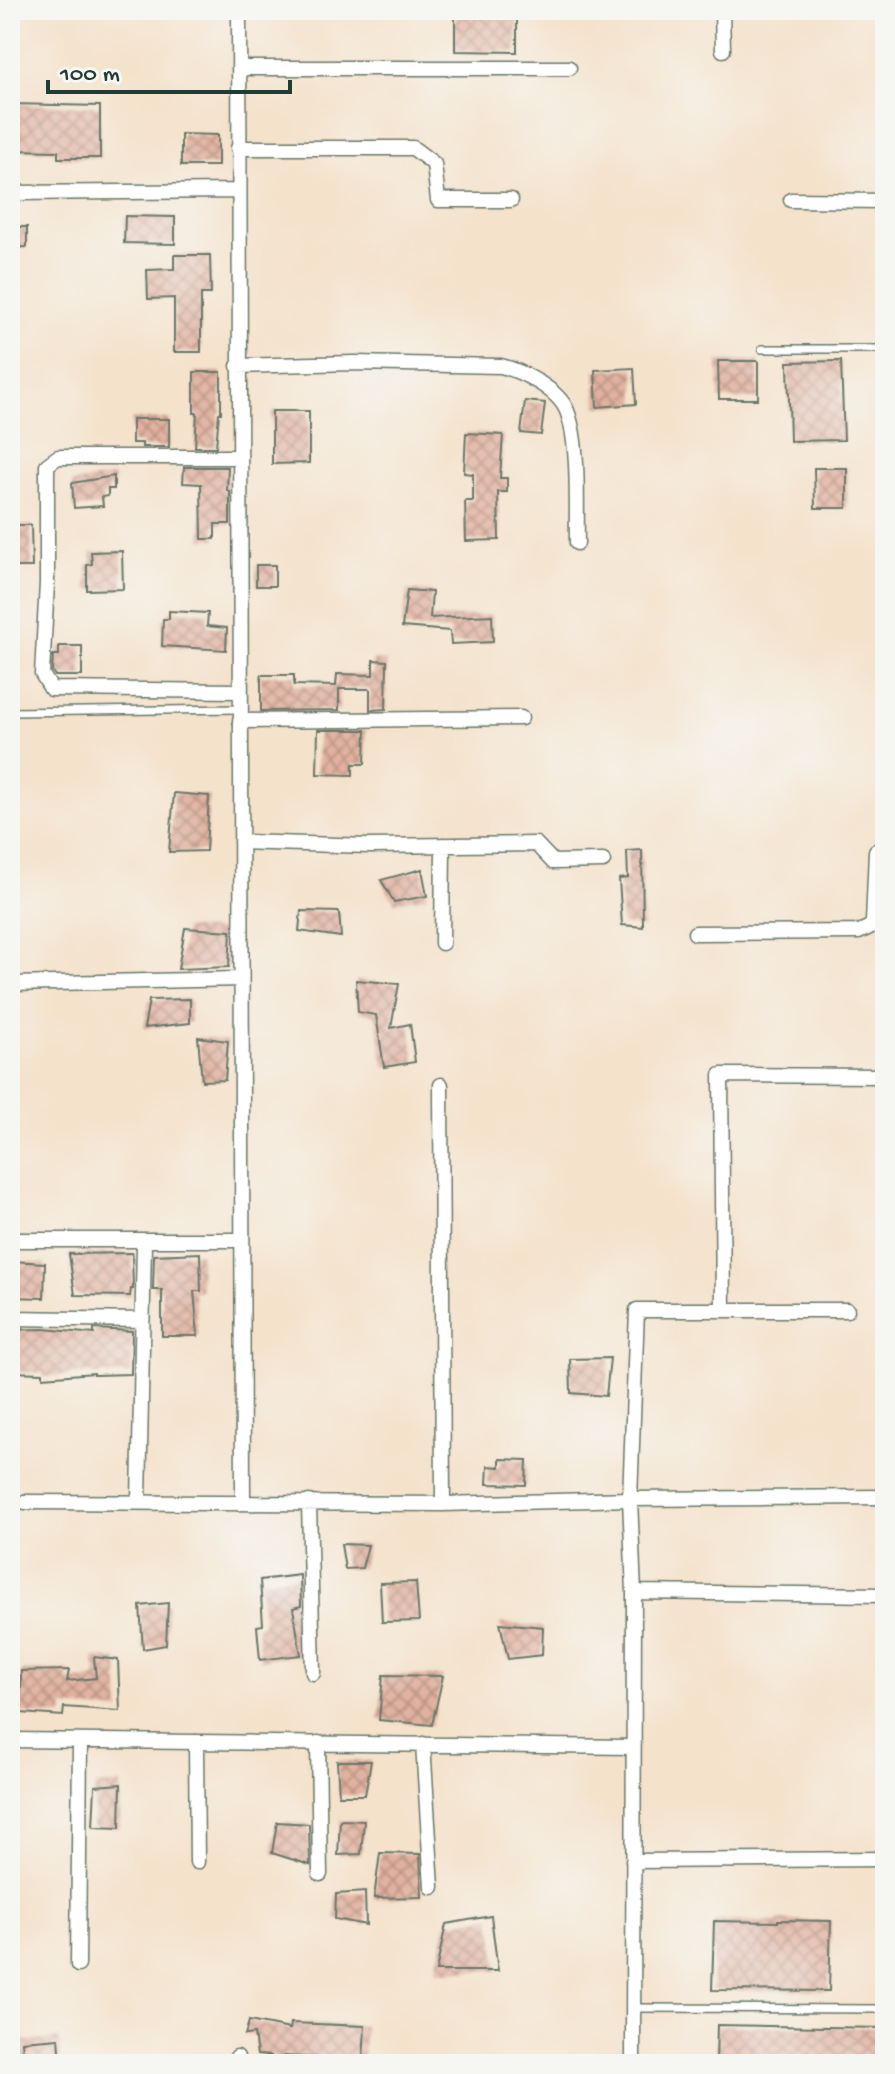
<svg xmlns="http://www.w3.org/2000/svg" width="895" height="2074" viewBox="0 0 895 2074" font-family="'Gochi Hand',sans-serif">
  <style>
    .building { fill: url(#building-cross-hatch) }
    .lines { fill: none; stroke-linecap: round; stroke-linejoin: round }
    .lane-casing { stroke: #6a7769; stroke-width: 10 }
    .street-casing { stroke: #6a7769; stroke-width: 17 }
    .lane { stroke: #fff; stroke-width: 7 }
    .street { stroke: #fff; stroke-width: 14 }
  </style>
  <defs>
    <pattern id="building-cross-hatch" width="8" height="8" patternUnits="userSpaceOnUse" patternTransform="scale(2)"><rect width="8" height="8" fill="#e2b2a0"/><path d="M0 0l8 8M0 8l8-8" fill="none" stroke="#b79283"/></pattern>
  </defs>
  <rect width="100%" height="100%" fill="#f6f6f2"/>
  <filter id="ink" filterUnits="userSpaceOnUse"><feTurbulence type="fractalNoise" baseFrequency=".0125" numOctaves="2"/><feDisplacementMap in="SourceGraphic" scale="16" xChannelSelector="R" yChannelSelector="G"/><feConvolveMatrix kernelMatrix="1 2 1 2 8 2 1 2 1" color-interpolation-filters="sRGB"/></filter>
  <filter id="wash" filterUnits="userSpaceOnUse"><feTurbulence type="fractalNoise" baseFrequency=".006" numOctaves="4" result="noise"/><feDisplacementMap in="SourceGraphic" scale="32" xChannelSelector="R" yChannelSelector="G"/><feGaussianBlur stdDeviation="1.8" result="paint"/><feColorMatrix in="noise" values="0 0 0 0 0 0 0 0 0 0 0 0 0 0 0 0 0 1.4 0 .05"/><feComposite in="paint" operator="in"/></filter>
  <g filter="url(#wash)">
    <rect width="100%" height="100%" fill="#f4e2cb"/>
    <g id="blocks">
      <path class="building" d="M455,10H517V52L455,51Z
        M12,104L100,106V158H58V151L12,150Z
        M181,134L218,135V166H181Z
        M125,216L175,217V244L124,243Z
        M10,227H27V247L10,248Z
        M174,255H210L211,294H201V352H174V298L148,299L147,270L174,269Z
        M718,361H758V399H719Z
        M841,361L844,440L790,441L788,362Z
        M634,368L636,404L597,407L595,370Z
        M194,372H221V413H219L216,447H195L197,413H194Z
        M525,401L545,403L541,435L521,433Z
        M272,411H309V463L272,464Z
        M132,419H169V447H142V443H132Z
        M466,433L503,435L500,478H507V492H498L499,540L466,541L465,501H473V474L464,473Z
        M184,467H228L227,491H230V524H215V539H202L201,484L183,483Z
        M814,468H847V508H815Z
        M114,476V489H108V496L102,497L103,506L74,508L72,483Z
        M10,525H31L32,567H10Z
        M122,551L123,589L87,590V565L92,564L91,552Z
        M256,565H275V586H256Z
        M407,590L432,592L430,618L492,615L493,642L451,644L450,631L402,627Z
        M169,611L208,613L207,626L227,628L226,650L162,646L163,619H169Z
        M59,646H82V676H55L52,671L53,655H59Z
        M373,660L387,661L386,709L370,710V689H339V710L261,711V675H294V685L336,686L337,674L373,675Z
        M318,730H366L365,764H353V775L317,774Z
        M174,793L209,796L206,851L169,852Z
        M642,850L643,927L622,925L619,879L628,878L627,851Z
        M422,869L427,896L394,902L381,880Z
        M301,911L339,912L341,937L299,931Z
        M185,928L231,931L229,967L178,969Z
        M356,980L399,984L391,1028L410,1024L415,1062L384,1067L376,1015L358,1012Z
        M190,999V1023L144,1028L149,1000Z
        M198,1037L228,1041L225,1080L202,1081Z
        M132,1253L133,1289H131L130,1296L75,1295L69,1254Z
        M200,1253L201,1291H194L198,1336H162V1290H153L154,1255Z
        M10,1261L45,1263L44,1298L10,1297Z
        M44,1329L94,1334V1329L132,1331L131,1374L94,1375V1373L43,1377V1373L10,1372V1330Z
        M610,1358L606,1396L571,1393L570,1359Z
        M500,1459L527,1460L526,1485L487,1484L488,1466L500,1467Z
        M341,1544L368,1545L362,1568L345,1569Z
        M300,1575L301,1606L293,1608L301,1655L260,1660L257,1626L263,1625L260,1580Z
        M416,1582L419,1621L382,1622L380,1583Z
        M168,1603L166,1645L143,1649L140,1606Z
        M500,1623L543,1627L542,1655L508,1659Z
        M94,1657L118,1660L120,1711L64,1707L63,1716L21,1713V1671L69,1670L67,1681L96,1678Z
        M383,1675L443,1676L432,1725L379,1720Z
        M337,1761H371L365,1795H339Z
        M121,1784L120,1828L93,1827L95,1786Z
        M340,1820L364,1821L361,1854L338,1855Z
        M277,1822L309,1824L310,1865L272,1853Z
        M380,1853L420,1854L422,1897L374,1898Z
        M365,1892L366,1925L335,1919L336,1894Z
        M491,1916L498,1971H436L446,1924Z
        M778,1920L831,1921L829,1991L712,1990L714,1921L778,1922Z
        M249,2021L290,2029L291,2023L365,2026L363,2060L284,2056L285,2064L272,2063L271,2056L257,2055L254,2034L245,2035Z
        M717,2025L885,2028V2064H716Z
        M59,2038L61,2064H24L22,2041Z"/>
    </g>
  </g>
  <g filter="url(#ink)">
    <use href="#blocks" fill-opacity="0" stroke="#6a7769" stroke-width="2"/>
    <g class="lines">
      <g class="lane-casing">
        <path id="lane" d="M762,349H885
          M10,712L239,709
          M633,2008L885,2009"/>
      </g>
      <g class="street-casing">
        <path id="street" d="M239,10L243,1502
          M722,10L723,50
          M239,68H569
          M238,148H413L434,164L438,200H511
          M10,193L237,191
          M791,200L885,201
          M238,366L354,363L501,366C522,371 559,390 567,411C580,444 576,507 577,543
          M238,457H58L47,465V583L42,674L51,689L239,691
          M240,721L521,718
          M241,842L369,846L536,844L553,862L603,861
          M695,933L859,932L870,927L873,922L876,851H885
          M442,943L443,845
          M10,984L240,979
          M441,1085L443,1504
          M10,1240H242
          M723,1310L721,1075L885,1076
          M10,1318L142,1320
          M25,1502L443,1504L630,1499L885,1497
          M139,1502L144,1242
          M309,1502L313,1673
          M634,1592L885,1595
          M10,1740L633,1747
          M196,1742L197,1862
          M318,1743L320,1874
          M423,1744L432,1887
          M633,1861L885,1859
          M78,1965L80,1741
          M237,2064V2057
          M633,2064L634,1592L630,1499L637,1310H847"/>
      </g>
      <use href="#lane" class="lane"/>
      <use href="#street" class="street"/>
    </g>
  </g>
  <rect width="895" height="2074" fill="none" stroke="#f6f6f2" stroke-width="40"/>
  <path d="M48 80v12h242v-12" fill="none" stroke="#1f3d34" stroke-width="4"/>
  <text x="60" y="80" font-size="24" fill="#1f3d34" stroke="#f6f6f2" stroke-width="6" paint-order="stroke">100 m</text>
</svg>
